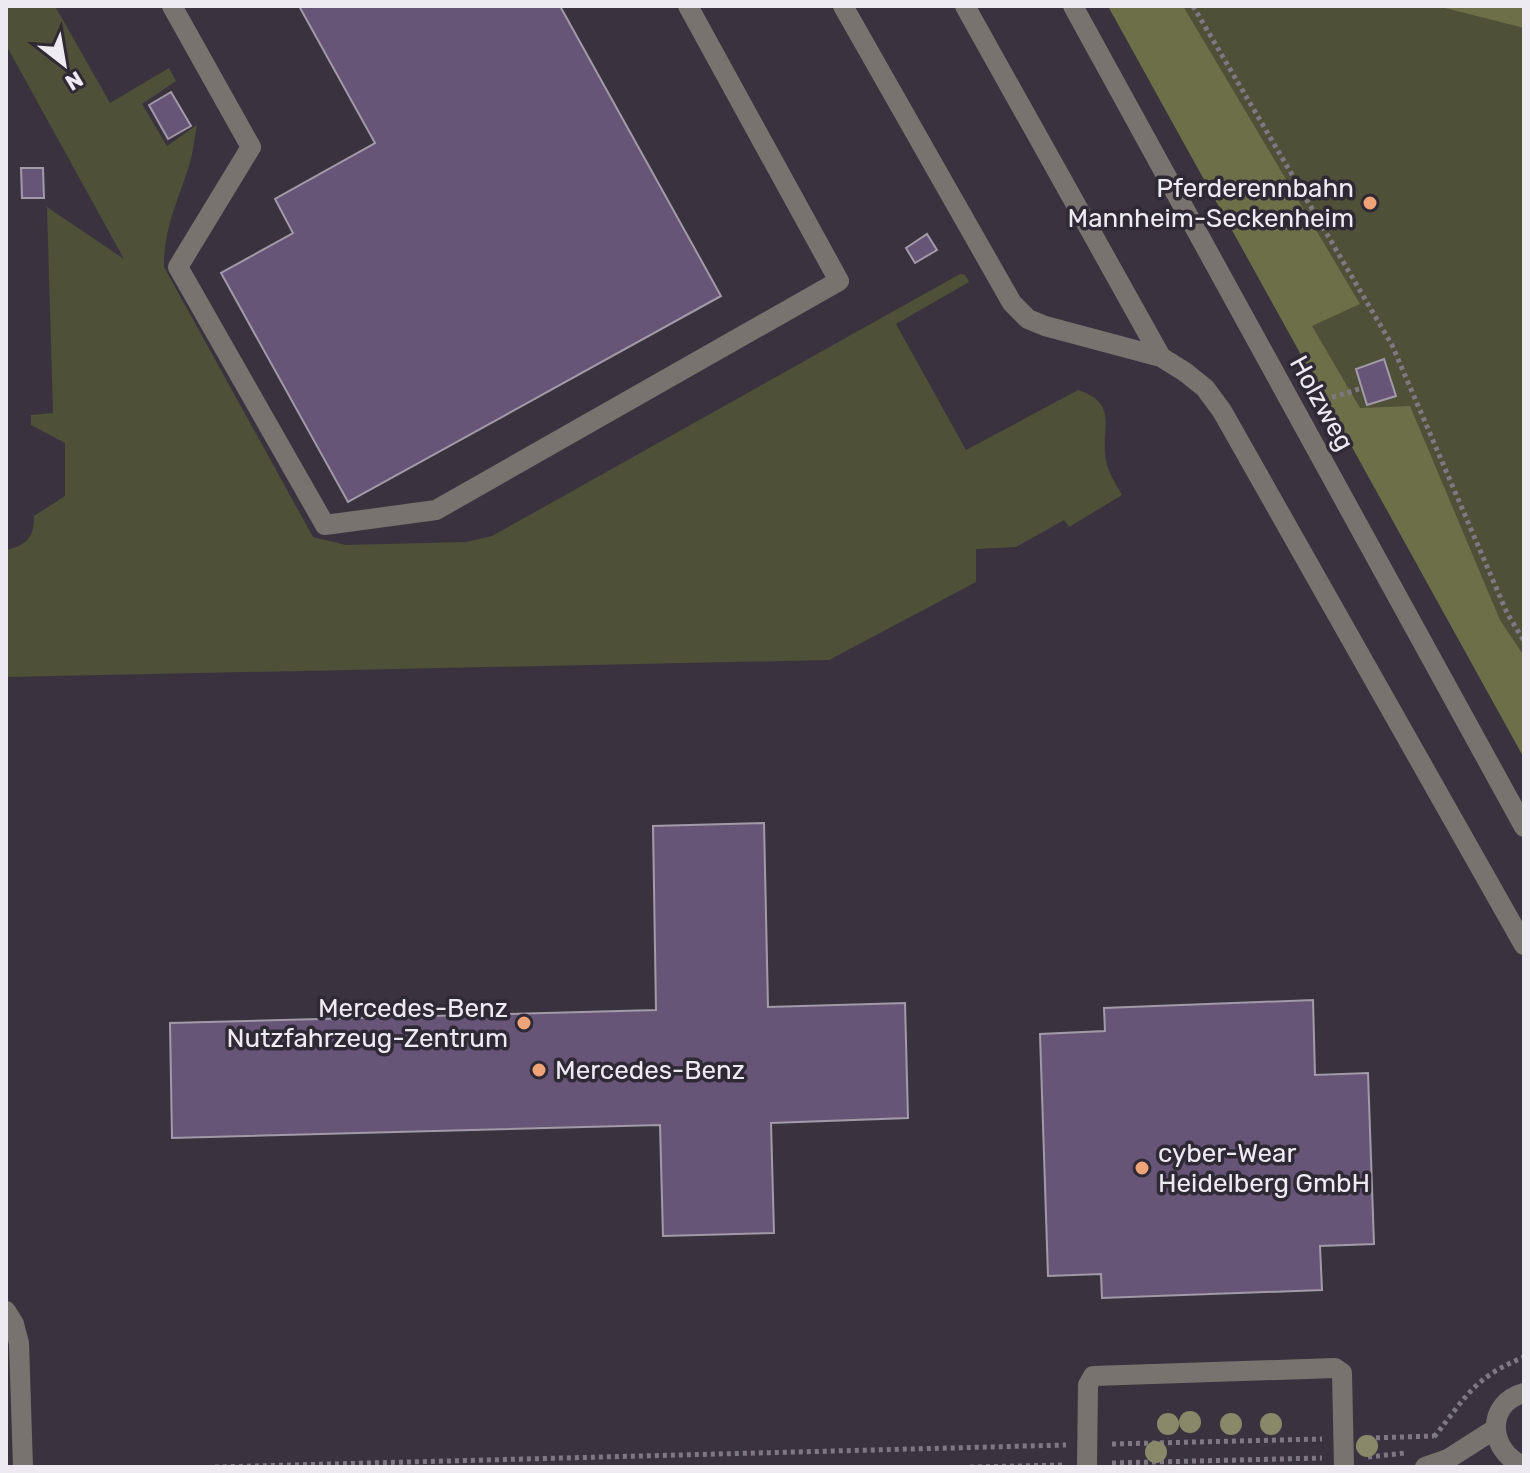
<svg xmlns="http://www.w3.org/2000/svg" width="1530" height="1473" viewBox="0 0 1530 1473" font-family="Rubik,sans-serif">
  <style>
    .green { fill: #4e5037 }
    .forest { fill: #6c6f47 }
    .building { fill: #675577; stroke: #a29aa8; stroke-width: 2 }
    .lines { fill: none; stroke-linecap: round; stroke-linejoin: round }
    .path { stroke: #7e7883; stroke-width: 5; stroke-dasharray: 4 4; stroke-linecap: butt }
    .minor { stroke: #79736f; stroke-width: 20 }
    .tree { fill: #898969 }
    .poi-dot { fill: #efa378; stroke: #2f2935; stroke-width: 3 }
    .labels { text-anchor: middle; stroke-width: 7; stroke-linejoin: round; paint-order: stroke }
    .poi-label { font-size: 26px; fill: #eeeaf2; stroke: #2f2935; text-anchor: end }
    .street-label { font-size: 26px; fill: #eeeaf2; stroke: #2f2935 }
  </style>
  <rect width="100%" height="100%" fill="#3a333f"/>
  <path class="green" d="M6,6H55L110,103L169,68L176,81L142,104L167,146L197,125C194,140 193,155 188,169C177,202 163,232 164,267L313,537L346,545L466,542L492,536L960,274L965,275L969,282L896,324L966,450L1078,390C1120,404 1100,428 1106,460C1108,473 1116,484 1122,495L1069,527L1064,520L1016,547L976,549V582L829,660L6,677V550C27,545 34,538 34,516L65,496V443L31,425V415L53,413L47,207L124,259L6,45Z
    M1108,6H1524V758L1505,722Z"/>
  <path class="forest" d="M1108,6H1183L1360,304L1312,326L1360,408L1410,406L1500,620L1524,656V758Z
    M1437,6H1524V28Z"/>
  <path class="building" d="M299,6H560L721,296L348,502L221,273L293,233L275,199L375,143Z
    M171,92L191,126L168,139L149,105Z
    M21,168H43L44,198H22Z
    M927,234L937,250L915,263L906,248Z
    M1384,359L1396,396L1367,405L1356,369Z
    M764,823L768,1007L905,1003L908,1118L771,1123L774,1233L663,1236L660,1125L172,1138L170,1023L656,1010L653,826Z
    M1313,1000L1315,1075L1368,1073L1374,1244L1320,1246L1322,1290L1102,1298L1101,1274L1048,1276L1040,1034L1105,1031L1104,1008Z"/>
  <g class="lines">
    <path class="path" d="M1193,6L1392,345L1507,613L1524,641
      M1317,402L1362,388
      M1434,1437C1467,1396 1473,1378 1524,1357
      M1368,1438L1434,1436
      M1112,1444L1322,1439
      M1368,1457L1405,1453
      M1112,1463L1322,1458
      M215,1467L1066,1445
      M970,1467L1066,1465"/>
    <path class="minor" d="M172,6L251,147L178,267L325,525L436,510L839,281L688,6
      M843,6L1012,303L1028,319L1045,326L1161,357L1185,372L1205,388L1222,411L1524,945
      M965,6L1161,357
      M1073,6L1524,827
      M6,1311L14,1324L19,1343L23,1467
      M1524,1393C1484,1404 1489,1452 1524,1466
      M1087,1467L1088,1385L1093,1376L1335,1368L1342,1373L1344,1467
      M1425,1467L1448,1459L1495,1429"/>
  </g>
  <g class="tree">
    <circle cx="1190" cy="1422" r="11"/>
    <circle cx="1168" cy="1424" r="11"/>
    <circle cx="1231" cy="1424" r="11"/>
    <circle cx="1271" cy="1424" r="11"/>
    <circle cx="1367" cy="1446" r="11"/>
    <circle cx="1156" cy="1452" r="11"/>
  </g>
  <g class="poi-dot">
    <circle cx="1370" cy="203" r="8"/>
    <circle cx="524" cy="1023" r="8"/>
    <circle cx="539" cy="1070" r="8"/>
    <circle cx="1142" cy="1168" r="8"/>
  </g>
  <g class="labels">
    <g class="poi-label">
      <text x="1354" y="197">Pferderennbahn<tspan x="1354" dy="30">Mannheim-Seckenheim</tspan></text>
      <text x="508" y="1017">Mercedes-Benz<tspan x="508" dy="30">Nutzfahrzeug-Zentrum</tspan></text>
      <text x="555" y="1079" text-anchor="start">Mercedes-Benz</text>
      <text x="1158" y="1162" text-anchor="start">cyber-Wear<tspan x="1158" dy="30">Heidelberg GmbH</tspan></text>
    </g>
    <g class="street-label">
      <text transform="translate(1322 403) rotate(61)" y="9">Holzweg</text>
    </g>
  </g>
  <rect width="1530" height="1473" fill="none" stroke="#eeeaf2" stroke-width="16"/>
  <g transform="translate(64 64) rotate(149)" stroke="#2f2935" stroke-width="6" paint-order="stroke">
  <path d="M0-6L14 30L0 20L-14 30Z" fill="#eeeaf2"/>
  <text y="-12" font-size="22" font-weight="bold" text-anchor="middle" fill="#eeeaf2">N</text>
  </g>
</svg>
